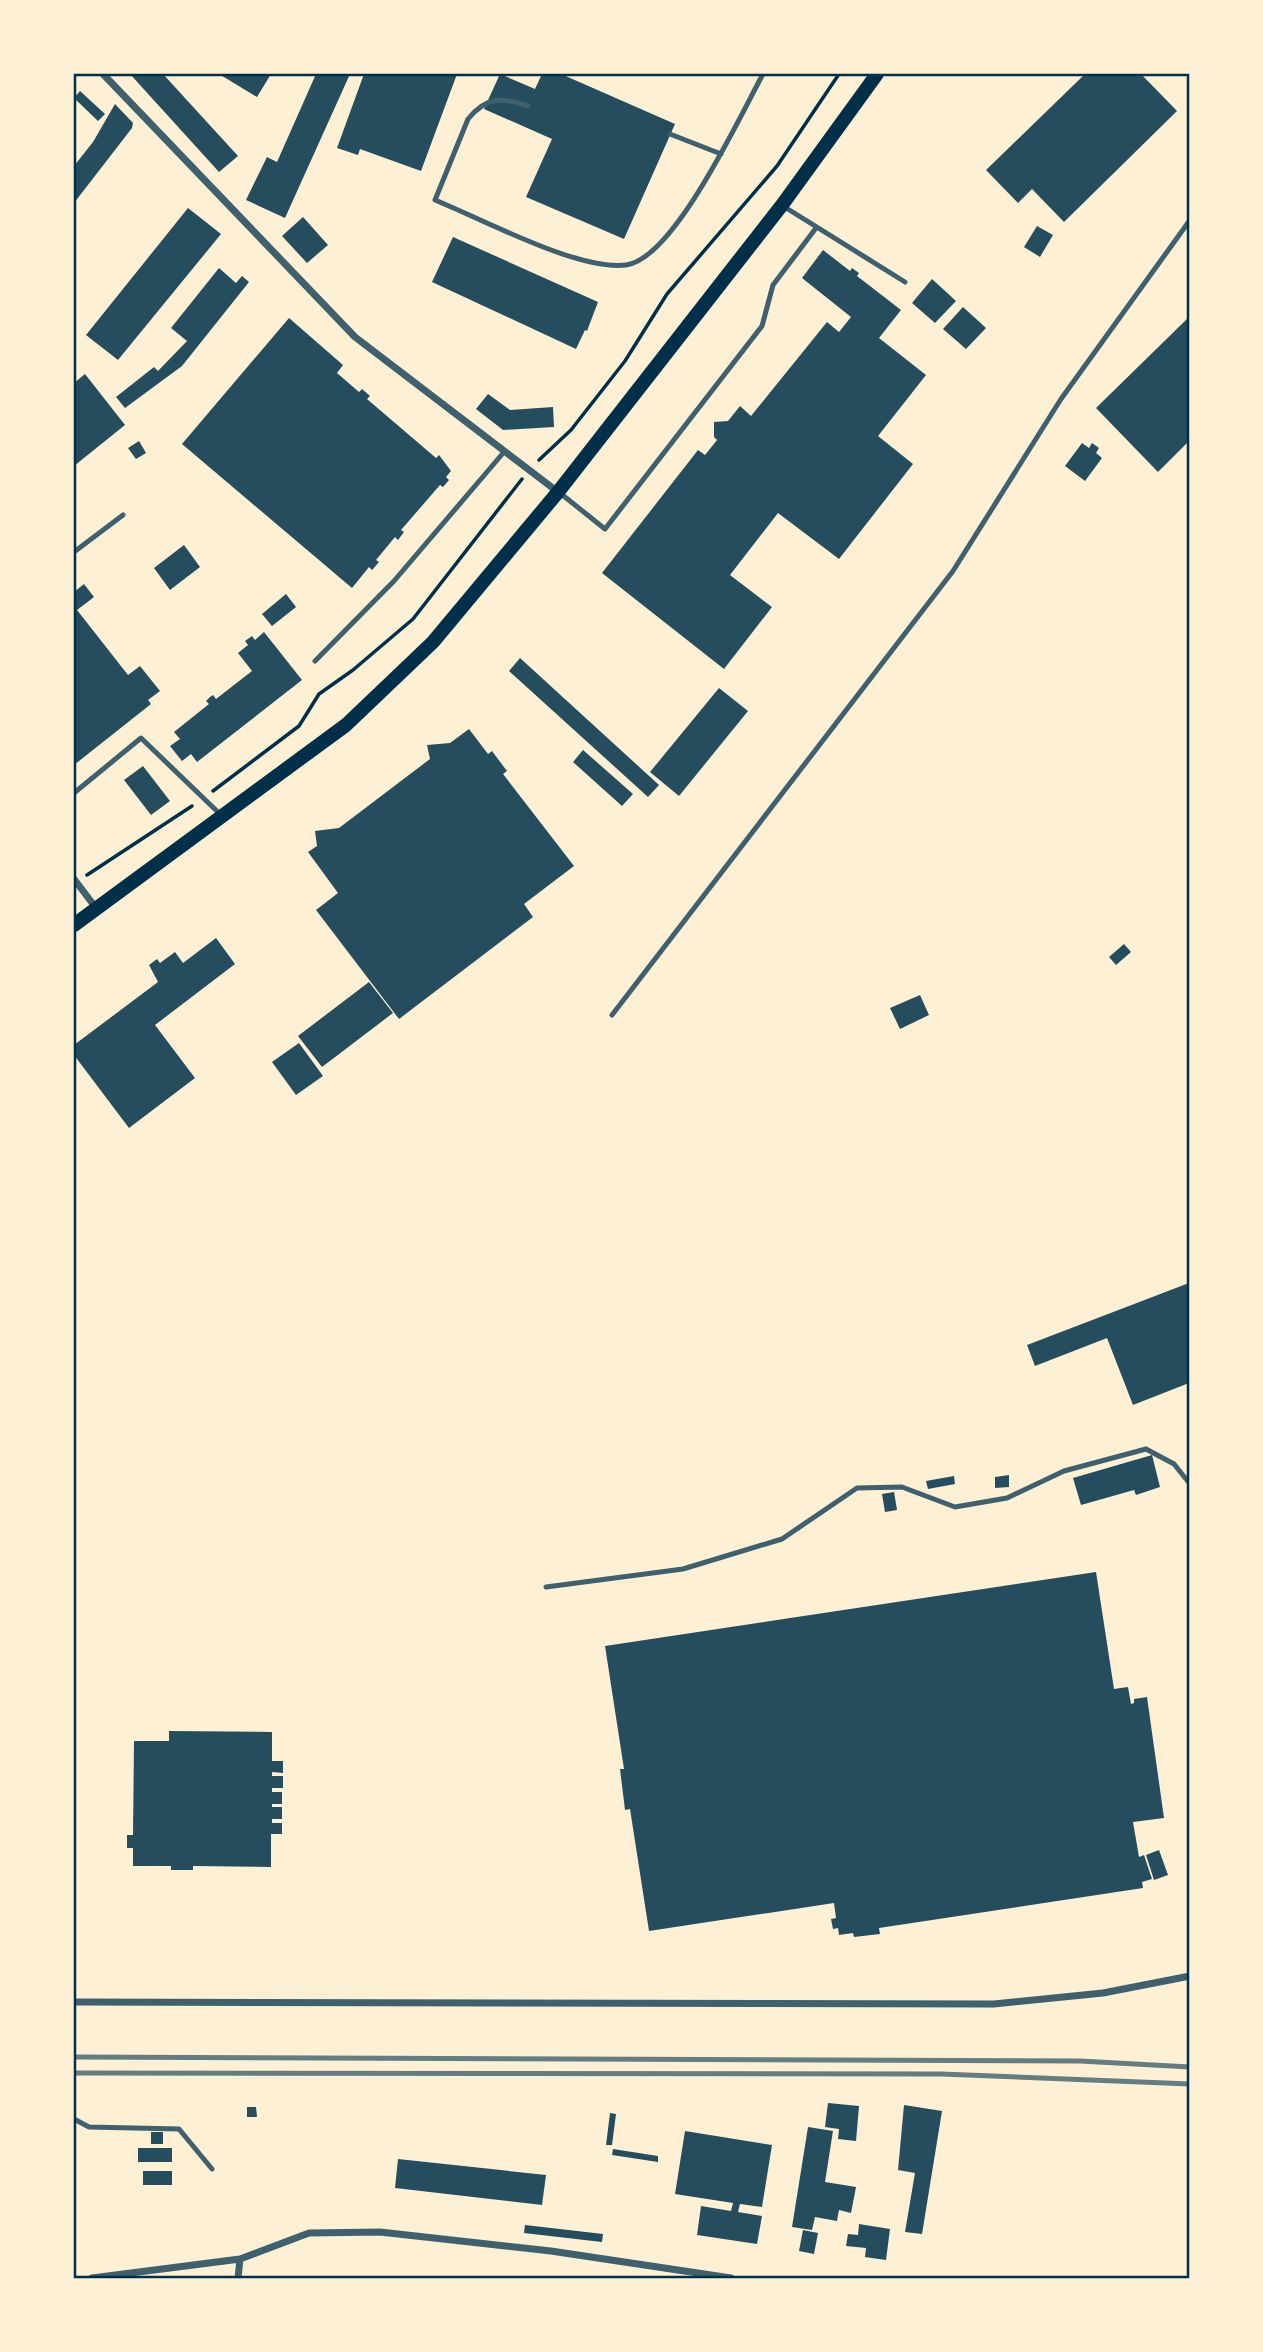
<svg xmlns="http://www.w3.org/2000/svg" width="1263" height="2352" viewBox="0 0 1263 2352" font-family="'Asap Condensed',sans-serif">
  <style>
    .building { fill: #264d5e }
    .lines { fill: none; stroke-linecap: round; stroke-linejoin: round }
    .path { stroke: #003049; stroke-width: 3.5 }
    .service { stroke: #3f606c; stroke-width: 5 }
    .minor { stroke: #3f606c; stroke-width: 7 }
    .secondary { stroke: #003049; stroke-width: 14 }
    .rail { stroke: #657d81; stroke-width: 5 }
    .neatline { fill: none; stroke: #003049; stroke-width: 2.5 }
  </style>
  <rect width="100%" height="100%" fill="#fdf0d5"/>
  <path class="building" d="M130,74H163L238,156L219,172Z
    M219,74H271L257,97Z
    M316,74H350L285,218L246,200L267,157L277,162Z
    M364,74H457L421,171L360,149L358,155L337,148Z
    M500,74L535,89L542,74H561L675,124L624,239L526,197L552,139L484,109Z
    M1085,74H1141L1177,111L1064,222L1032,189L1018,203L986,170Z
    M80,91L105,114L98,121L74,98Z
    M115,104L133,123L132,128L74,203V166L93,142Z
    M188,208L221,234L118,360L86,335Z
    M303,217L328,245L307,263L282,236Z
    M1037,226L1053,235L1040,257L1024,247Z
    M453,237L598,302L587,331L585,330L576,349L432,282Z
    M823,250L850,271L852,268L859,273L857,276L901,310L879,338L926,375L878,436L913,464L839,559L778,513L730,575L772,607L724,669L602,573L698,450L705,455L717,440L714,437V422L728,421L740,406L751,416L827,322L839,332L851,317L802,278Z
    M219,268L236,283L242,276L249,282L182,366L125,408L116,397L154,367L158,371L187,341L171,328Z
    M932,279L956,301L935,323L912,303Z
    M963,307L986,328L966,349L943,329Z
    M1189,317V441L1158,472L1096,408Z
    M289,318L343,365L337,373L359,392L362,389L370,396L367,399L436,458L439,455L451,471L446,477L449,480L443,487L440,485L401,530L404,532L398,540L395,537L376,560L379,562L372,570L369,567L352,588L182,444Z
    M85,374L125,425L74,466V383Z
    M488,394L510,410L553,407L554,427L503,430L476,409Z
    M139,441L146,453L136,459L128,448Z
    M1082,443L1089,448L1092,443L1099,448L1096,453L1102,458L1085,481L1065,466Z
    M184,545L200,567L170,590L154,568Z
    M84,584L94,597L77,610L128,675L140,666L160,691L148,700L151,704L74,765V592Z
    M286,594L296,607L272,626L262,614Z
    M264,632L302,680L197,762L191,754L182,761L170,746L180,739L174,732L209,704L206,701L210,697L213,695L216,699L252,671L238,653L248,645L245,641L252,636L255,640Z
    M520,658L659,785L648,797L509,671Z
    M719,688L748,711L679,796L650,772Z
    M469,729L488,754L492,751L507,771L503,774L574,866L524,904L533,917L399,1019L316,910L338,893L308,852L317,846L315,831L339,828L430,759L427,745L450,743Z
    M583,750L633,794L622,806L573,762Z
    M143,766L170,801L151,815L124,780Z
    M216,938L235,964L155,1025L195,1078L129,1128L74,1055V1045L158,982L149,965L157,959L160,963L175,952L183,963Z
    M1124,944L1131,952L1116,965L1109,957Z
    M369,982L393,1013L322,1067L298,1036Z
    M920,995L929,1015L900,1029L890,1008Z
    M299,1043L323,1076L296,1095L272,1062Z
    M1189,1283V1383L1133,1405L1107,1338L1035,1366L1027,1345Z
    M1152,1455L1160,1487L1136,1495L1134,1490L1081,1505L1073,1478Z
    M1009,1475V1487L995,1488V1477Z
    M954,1476L955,1484L928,1489L926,1481Z
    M894,1492L897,1510L885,1512L882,1494Z
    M1096,1572L1114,1689L1128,1687L1131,1704L1134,1703V1699L1147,1697L1164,1818L1133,1822L1139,1857L1144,1855L1152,1879L1142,1882L1143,1888L879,1928L880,1934L854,1937L853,1933L839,1935L838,1928L833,1929L831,1919L836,1918L834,1903L649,1931L630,1809L625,1810L620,1769H624L605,1646Z
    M169,1731L272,1732V1761H283V1773L272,1772V1776H283V1788H272V1792H282V1804H272V1807H282V1819H272V1823H282V1834H271V1867L193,1866V1870H171V1866H133V1848H127V1835H133L134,1741H169Z
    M1159,1850L1168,1875L1154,1880L1146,1855Z
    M828,2103L859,2106L856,2141L838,2139L839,2129L825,2127Z
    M904,2105L942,2111L922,2234L905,2232L915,2173L898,2170Z
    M247,2107H256L257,2117H247Z
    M610,2113L616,2114L612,2145H606Z
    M808,2127L833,2131L825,2182L856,2187L851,2213L839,2210L837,2221L815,2217L812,2230L792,2227Z
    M685,2131L772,2145L762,2207L740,2204L738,2212L762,2216L757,2244L697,2235L701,2206L731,2211L733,2203L675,2194Z
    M151,2132H163V2144H151Z
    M138,2148H172V2162H138Z
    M613,2149L658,2156V2162L612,2155Z
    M398,2159L546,2175L542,2205L395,2188Z
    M143,2171H172V2185H143Z
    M859,2224L890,2229L886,2260L865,2257L866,2248L846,2246L848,2234L858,2235Z
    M525,2225L603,2234L602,2242L524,2233Z
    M803,2230L818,2233L814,2254L799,2251Z"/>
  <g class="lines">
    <path class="path" d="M539,460L571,430L625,361L667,294L777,166L839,74
      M213,791L299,726L319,694L353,670L413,619L522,479
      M87,875L192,806"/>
    <path class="service" d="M528,106C501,97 487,96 468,119L435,200C482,219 578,271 626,265C674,259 740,116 763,74
      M670,134L721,154
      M783,206L905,282
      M560,493L605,529L762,326L773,285L816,228
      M74,552L123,515
      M315,661L394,581L504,452
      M74,793L141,738L222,816
      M612,1015L953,571L1061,399L1190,220
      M546,1587L683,1569L782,1539L857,1488L902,1487L955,1507L1007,1498L1064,1471L1146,1449L1174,1464L1190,1484
      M74,2119L89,2127L179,2129L212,2169"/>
    <path class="minor" d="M103,74L355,337L558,492
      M74,879L96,908
      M74,2002L994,2004L1103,1993L1190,1976
      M92,2278L240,2259L309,2233L380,2232L551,2251L731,2278
      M238,2278L240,2259"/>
    <path class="secondary" d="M74,925L346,725L433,642L558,492L782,205L877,74"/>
    <path class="rail" d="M74,2057L1080,2061L1190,2067
      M74,2073L941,2074L1190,2084"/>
  </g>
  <rect width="1263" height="2352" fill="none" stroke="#fdf0d5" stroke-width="150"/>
  <rect x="75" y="75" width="1113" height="2202" class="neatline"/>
</svg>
